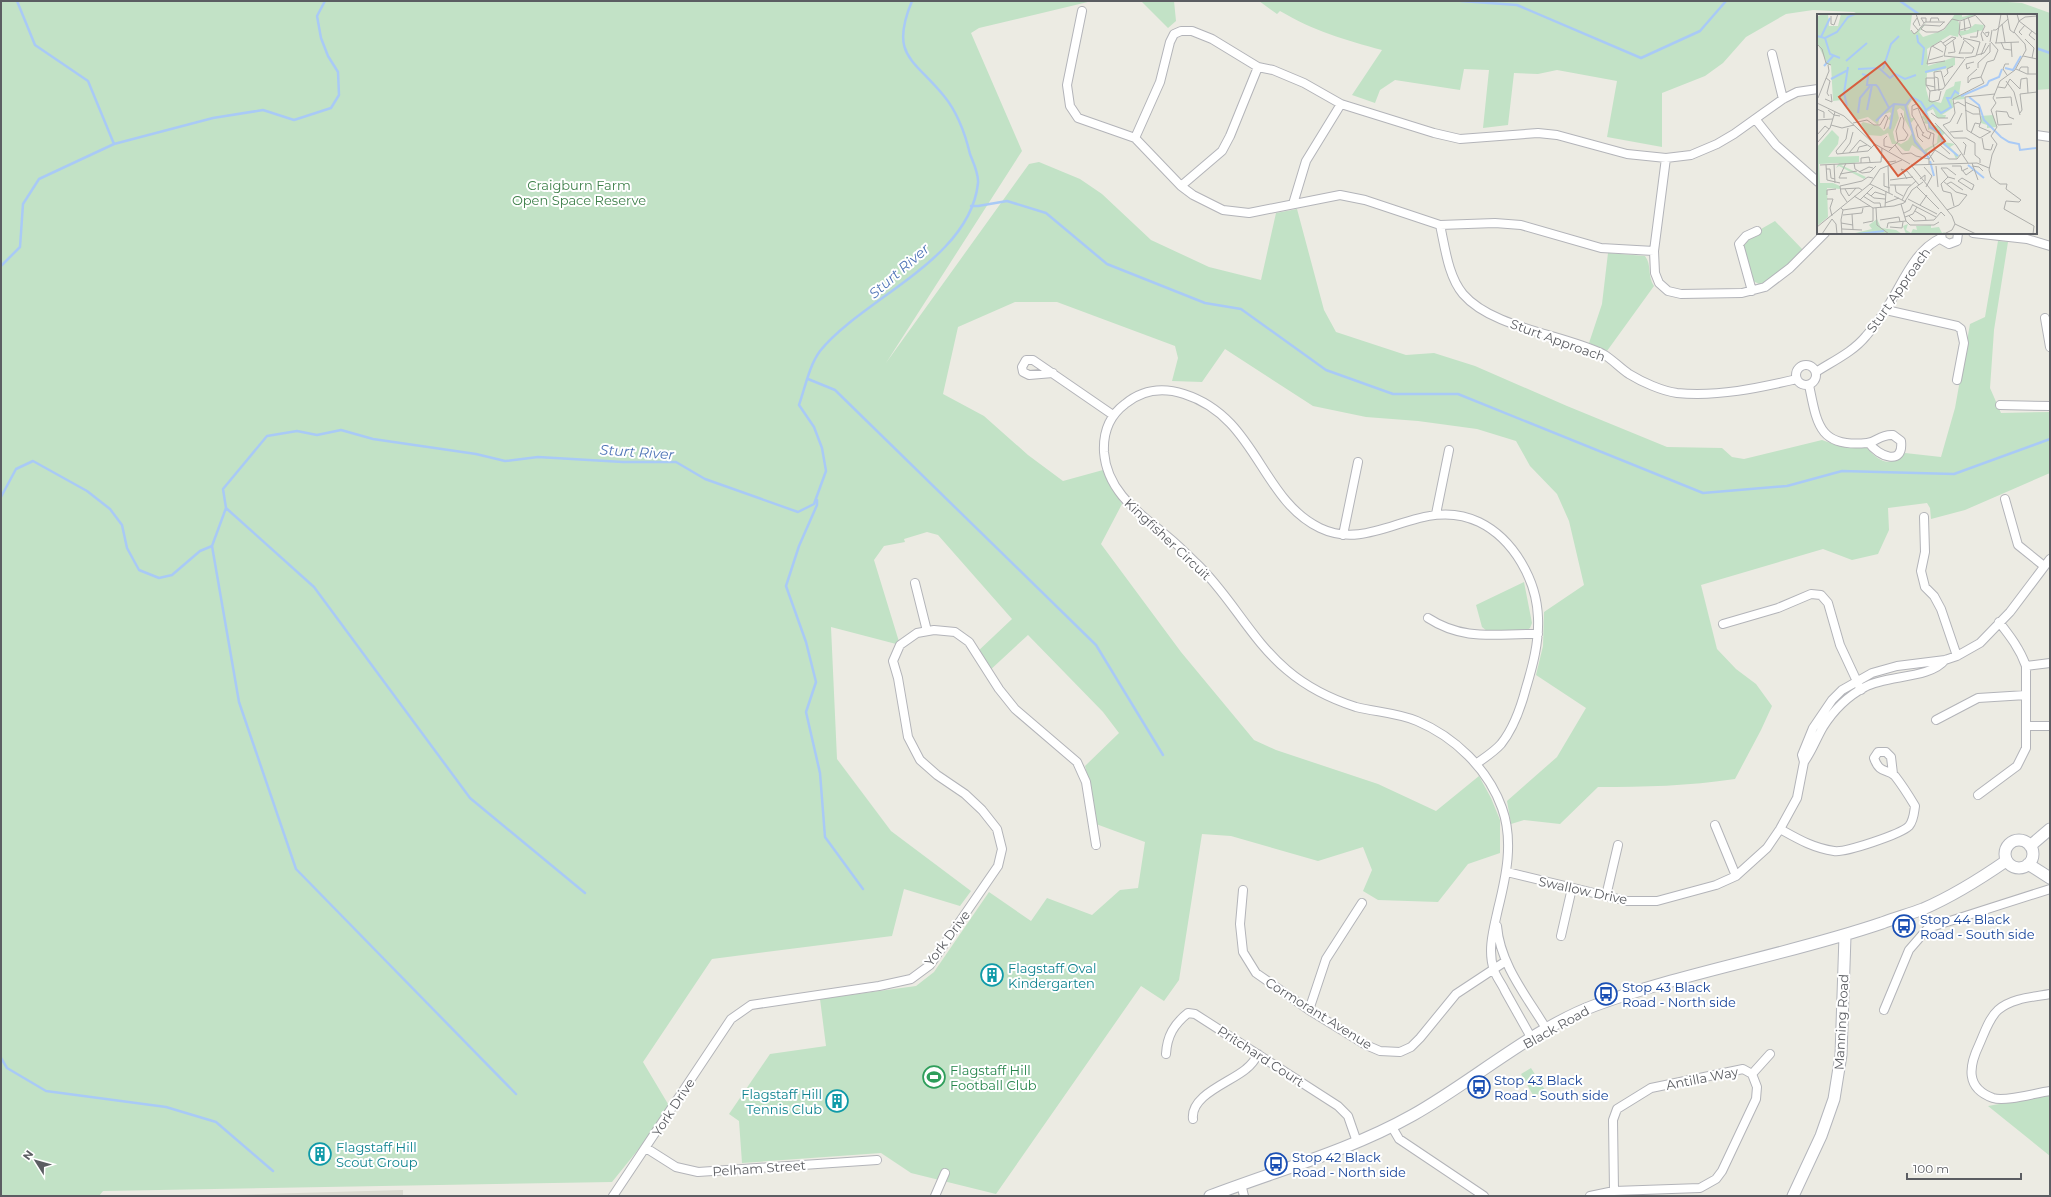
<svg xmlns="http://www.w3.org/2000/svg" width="2051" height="1197" viewBox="0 0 2051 1197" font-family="Montserrat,sans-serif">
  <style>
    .education { fill: #dcdbd1 }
    .green { fill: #c2e2c6 }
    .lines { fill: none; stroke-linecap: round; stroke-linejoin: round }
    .stream { stroke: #a9caf6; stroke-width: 2.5 }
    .street-casing { stroke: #b3b4b9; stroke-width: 10 }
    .secondary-casing { stroke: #b4b6bc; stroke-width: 13 }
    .street { stroke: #fff; stroke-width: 8 }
    .secondary { stroke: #fff; stroke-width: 11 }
    .labels { text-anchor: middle; stroke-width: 4; stroke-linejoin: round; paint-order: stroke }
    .park-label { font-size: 13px; fill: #3d7f49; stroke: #fff }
    .street-label { font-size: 13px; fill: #5b5d62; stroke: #fff }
    .transit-label { font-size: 13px; fill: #164399; stroke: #fff; text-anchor: start }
    .culture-label { font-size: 13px; fill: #0d838f; stroke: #fff; text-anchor: start }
    .leisure-label { font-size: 13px; fill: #27864d; stroke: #fff; text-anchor: start }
    .water-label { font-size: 14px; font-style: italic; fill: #4e74b7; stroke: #fff }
    .inset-river { fill: none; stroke: #a9caf6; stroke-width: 2 }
    .inset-road { fill: none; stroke: #aeaeab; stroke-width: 1 }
    .view { fill: #d75e3e; fill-opacity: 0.15; stroke: #d75e3e; stroke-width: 2 }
    .inset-edge { fill: none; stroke: #5b5d62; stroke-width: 2 }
  </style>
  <rect width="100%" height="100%" fill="#ecebe3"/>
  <path class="education" d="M403,1190V1196H194Z"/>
  <path class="green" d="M1,1H1092L979,28L971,33L1022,151L886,363L1029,164L1039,162L1080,179L1102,194L1151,240L1209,267L1261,280L1276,213L1297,209L1324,310L1336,332L1406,355L1434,353L1475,366L1567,406L1667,447L1722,448L1732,457L1744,459L1822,440L1842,447L1867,448C1880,463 1890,467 1905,453L1941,457L1955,408L1970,324L1985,317L1998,241L2008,242L1994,330L1990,388L2001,413L2050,412V473L1965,510L1931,519L1930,508L1927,503L1888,508L1889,530L1878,554L1852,560L1823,549L1701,585L1717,649L1736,669L1756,684L1772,706L1761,730L1735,779C1689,786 1644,787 1598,787L1560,824L1524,820L1511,824L1507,801L1557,757L1586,708L1536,675L1543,646L1544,612L1584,585L1569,521L1557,494L1530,466L1516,441L1477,429L1418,421L1366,417L1313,406L1225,349L1202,382L1172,381L1178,358L1175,346L1057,302H1015L958,327L943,394L984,416L1028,455L1063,481L1103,470L1122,504L1101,544L1181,652L1254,740L1276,750L1378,784L1436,811L1479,776L1491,798L1500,820V853L1468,864L1438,902L1378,900L1363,891L1372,870L1363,847L1318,861L1231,836L1202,834L1179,980L1164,1001L1141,986L996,1194L911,1173L881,1153L742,1163L739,1121L729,1114L770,1054L826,1046L820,999L916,986L934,972L989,892L1031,921L1047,898L1092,915L1120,890L1138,888L1145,842L1096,824L1093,797L1085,766L1119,733L1103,712L1028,635L988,672L976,653L1012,619L938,535L927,532L904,539L905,542L884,546L874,560L900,645L831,627L837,759L891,831L971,891L960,906L904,889L892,936L712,959L643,1062L671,1109L612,1182L103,1191L99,1196H1Z
    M1141,1H1174L1176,21L1168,28Z
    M1259,1H1993L2022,3L2050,13V89L2036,90V15H1860L1854,12L1813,10L1786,14L1746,37L1723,63L1705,76L1662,93V147L1607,137L1617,81L1557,70L1538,74L1514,73L1508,125L1483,128L1489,70L1464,69L1460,90L1395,80L1380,90L1375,103L1352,95L1382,50C1345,40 1314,31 1280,11L1277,14Z
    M1775,221L1804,251L1768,282L1761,285L1753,281L1742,240Z
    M1608,253L1645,256C1652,265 1647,276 1654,286L1607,351L1589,343L1602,304Z
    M1524,582L1532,623L1530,628L1526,631H1487L1482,627L1476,605Z
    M1531,1068L1545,1090L1534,1097L1521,1074Z
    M2050,1095V1156L1988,1106Z"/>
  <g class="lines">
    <path class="stream" d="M17,1L35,45L88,81L114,144
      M1461,1L1517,5L1641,58L1700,31L1726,1
      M1900,1L1920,15
      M2036,48L2050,53
      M971,206H978L1007,201L1046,213L1107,264L1205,303L1241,309L1326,370L1393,394H1458L1703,493L1787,486L1842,471L1954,474L2050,439
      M1,266L20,247L23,204L39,179L114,144L213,118L263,110L294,120L331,108L339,95L338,72L328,56L321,38L317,16L325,1
      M808,379L835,390L1096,645L1163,755
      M1,497L16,469L33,461L87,491L110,509L122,525L127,548L139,570L159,578L172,575L200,551L212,546L226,508L223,489L267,436L297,431L317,435L341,430L373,439L476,454L505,461L538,457L623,462H676L705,479L798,512L814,504L826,471L822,448L814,427L799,405C805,388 809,366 820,351C863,298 970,260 978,183C979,174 973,162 970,154C965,133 958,113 944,96C914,59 889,56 912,1
      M817,500V505L799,546L786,586L806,642L816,682L806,712L820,773L825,837L863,889
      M226,508L314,587L470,798L585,893
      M212,546L239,702L296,869L516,1094
      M1,1058L7,1068L46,1091L166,1107L216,1122L273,1171"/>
    <g class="street-casing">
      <path id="street" d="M1082,11L1067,85L1070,106L1078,118L1135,138L1181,186L1193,195L1223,210L1249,213L1340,195L1365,200L1440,225L1495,223L1521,225L1601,248L1654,251
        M1772,54L1783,99
        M1756,120L1776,145L1818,182
        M2036,135L2050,137
        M1135,138L1160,82L1170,42L1174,34L1181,31H1192L1212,39L1258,67L1273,70L1304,83L1341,104L1434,133L1460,139L1538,133L1557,135L1627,154L1666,158L1691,155L1717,144L1734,134L1783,99L1797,92L1818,89
        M1666,158L1654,251L1655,273L1659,283L1668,291L1681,294L1742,293L1765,287L1790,268L1825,233
        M1181,186L1222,151L1230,136L1258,67
        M1293,204L1306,161L1341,104
        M1440,225C1445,247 1448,276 1463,294C1492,328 1562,334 1603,354C1612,359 1620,368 1629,374C1642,382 1662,391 1677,393C1718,397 1758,388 1797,379
        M1941,233L1942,240L1949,244L1957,241L1958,233
        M1973,233L2027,239L2050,246
        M1752,291L1739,244L1746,236L1757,231
        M1886,310L1957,326L1961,329L1964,343L1957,380
        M2045,318L2050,347
        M1796 375a10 10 0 1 1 20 0a10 10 0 1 1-20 0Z
        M1816,372C1833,361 1853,352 1866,336C1873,328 1880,319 1886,309C1902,285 1913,251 1941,238
        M1053,373L1029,375L1023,372L1022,367L1026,360H1033L1113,415
        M1809,385C1817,424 1819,448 1867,443C1877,442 1880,434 1893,435L1901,441C1904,467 1878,456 1869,443
        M2000,405L2050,406
        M2005,499L2018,545L2044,566
        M1436,514L1449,450
        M1924,517L1925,552L1921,571L1925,587L1934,596L1941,609L1957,656
        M1343,535L1358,462
        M915,583L927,631
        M1428,618C1465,642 1497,633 1538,634
        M1723,624L1778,608L1811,594L1821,595L1828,603L1840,645L1861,690
        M2026,666L2050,663
        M1936,720L1978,698L2026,695
        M2027,726H2050
        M1804,762C1812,751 1816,739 1823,727C1833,711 1848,696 1865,687C1886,675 1930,679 1945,660
        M1476,764C1484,758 1494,752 1501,744C1514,728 1521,707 1526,688C1533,665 1539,642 1538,618C1537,581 1514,539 1479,522C1421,494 1374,554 1320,528C1260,499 1257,417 1184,394C1162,387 1142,390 1125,404C1109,416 1103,432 1104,452C1107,492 1139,513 1167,536C1177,544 1187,554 1196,563C1230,595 1251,640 1287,670C1307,687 1331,699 1356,707C1376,712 1398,713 1417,721C1455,737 1488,769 1502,808C1514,841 1506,877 1498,909C1494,928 1487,950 1494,970C1496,977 1502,984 1505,991C1514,1007 1523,1023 1532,1039
        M1978,795L2017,766L2026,748V666C2020,649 2010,636 1999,622
        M1715,825L1736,876
        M1780,829C1798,839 1813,848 1834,851C1845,853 1901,834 1909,826C1914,820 1914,812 1915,806C1909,796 1902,785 1895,776C1887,768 1880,775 1874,758L1878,752H1886L1891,757L1893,774
        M1507,872L1627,901H1657L1716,885L1736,876L1767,848L1780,829L1797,798L1804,762L1802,755L1813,728L1832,700L1842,690L1872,673L1897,666L1945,660L1957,656L1980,643L2010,612L2050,559
        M1243,890L1240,924L1243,952L1256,973L1309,1010L1366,1045L1380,1051L1400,1052L1411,1047L1420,1038L1456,994L1506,961
        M1606,896L1618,845
        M1497,926C1500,965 1528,998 1547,1030
        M1561,936L1572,888
        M2050,994C2033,997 2012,998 1998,1010C1989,1018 1984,1034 1979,1045C1969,1066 1965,1088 1993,1098C2006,1102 2035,1093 2050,1091
        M1309,1010L1326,959L1362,903
        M1884,1010L1909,950L1928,928L2050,889
        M1166,1054C1167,1036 1174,1024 1188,1013L1195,1014L1338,1106L1348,1116L1357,1142
        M1752,1074L1770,1054
        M1193,1119C1190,1095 1231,1082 1246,1069C1251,1065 1255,1060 1258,1054
        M1392,1127L1399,1139L1484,1196
        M646,1148L676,1167L698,1172L877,1160
        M1241,1184L1244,1196
        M613,1196L731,1019L751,1005L879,986L911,979L930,965L998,866L1002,849L997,829L982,810L965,794L937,775L920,760L908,737L898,678L893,661L900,645L917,633L934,630L955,632L969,642L999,689L1015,709L1077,762L1086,782L1096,845
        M935,1196L945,1173
        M1590,1196L1614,1191L1700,1188L1716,1179L1722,1171L1756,1099L1757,1087L1752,1074L1743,1069L1651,1088L1617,1109L1613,1120L1614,1191"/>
    </g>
    <g class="secondary-casing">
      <path id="secondary" d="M2005 854a14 14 0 1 1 28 0a14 14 0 1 1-28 0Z
        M2030,846L2050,829
        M2028,864L2050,878
        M1210,1196C1278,1170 1349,1151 1413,1115C1472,1082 1533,1028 1596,1005C1689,971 1788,955 1882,923C1895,918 1910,914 1923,909C1953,896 1980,879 2006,861
        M1793,1196L1821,1136L1834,1099L1841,1055L1845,936"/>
    </g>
    <use href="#street" class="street"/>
    <use href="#secondary" class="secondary"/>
  </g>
  <defs>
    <g id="bus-ring" transform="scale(1.15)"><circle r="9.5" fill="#fff" stroke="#1a4fb4" stroke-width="1.5"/><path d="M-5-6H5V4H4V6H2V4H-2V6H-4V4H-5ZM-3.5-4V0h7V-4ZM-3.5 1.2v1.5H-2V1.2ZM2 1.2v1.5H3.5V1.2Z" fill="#1a4fb4"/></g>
    <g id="building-ring" transform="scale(1.15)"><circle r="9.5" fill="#fff" stroke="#0f9aa8" stroke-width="1.5"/><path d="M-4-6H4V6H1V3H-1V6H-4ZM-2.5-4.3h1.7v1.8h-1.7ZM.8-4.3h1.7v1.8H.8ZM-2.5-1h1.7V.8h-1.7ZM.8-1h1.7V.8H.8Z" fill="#0f9aa8"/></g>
    <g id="stadium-ring" transform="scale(1.15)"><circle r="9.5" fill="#fff" stroke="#2e9e5b" stroke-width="1.5"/><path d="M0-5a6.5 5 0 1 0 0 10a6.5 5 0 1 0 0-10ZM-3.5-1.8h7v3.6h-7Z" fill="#2e9e5b"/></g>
  </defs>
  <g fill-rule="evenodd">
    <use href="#bus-ring" x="1904" y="926"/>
    <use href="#building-ring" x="992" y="975"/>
    <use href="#bus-ring" x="1606" y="994"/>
    <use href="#stadium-ring" x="934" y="1077"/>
    <use href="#bus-ring" x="1479" y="1087"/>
    <use href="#building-ring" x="837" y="1101"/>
    <use href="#building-ring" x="320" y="1154"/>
    <use href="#bus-ring" x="1276" y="1164"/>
  </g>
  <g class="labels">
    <g class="park-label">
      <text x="579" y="190">Craigburn Farm<tspan x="579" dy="15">Open Space Reserve</tspan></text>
    </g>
    <g class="street-label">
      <text transform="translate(1898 290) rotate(-55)" y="5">Sturt Approach</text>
      <text transform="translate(1558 340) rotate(20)" y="5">Sturt Approach</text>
      <text transform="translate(1168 539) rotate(43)" y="5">Kingfisher Circuit</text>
      <text transform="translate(1583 890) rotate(12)" y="5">Swallow Drive</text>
      <text transform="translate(947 938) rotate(-53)" y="5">York Drive</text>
      <text transform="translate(1319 1013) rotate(32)" y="5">Cormorant Avenue</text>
      <text transform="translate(1841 1022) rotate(-87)" y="5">Manning Road</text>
      <text transform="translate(1556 1027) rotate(-29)" y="5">Black Road</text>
      <text transform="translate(1261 1056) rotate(33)" y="5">Pritchard Court</text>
      <text transform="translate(1702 1078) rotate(-11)" y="5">Antilla Way</text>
      <text transform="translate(673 1107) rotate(-57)" y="5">York Drive</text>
      <text transform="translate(759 1168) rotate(-4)" y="5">Pelham Street</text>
    </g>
    <g class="transit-label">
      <text x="1920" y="924">Stop 44 Black<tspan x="1920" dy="15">Road - South side</tspan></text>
      <text x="1622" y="992">Stop 43 Black<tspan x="1622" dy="15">Road - North side</tspan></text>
      <text x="1494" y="1085">Stop 43 Black<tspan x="1494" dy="15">Road - South side</tspan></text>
      <text x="1292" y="1162">Stop 42 Black<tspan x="1292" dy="15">Road - North side</tspan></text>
    </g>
    <g class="culture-label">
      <text x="1008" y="973">Flagstaff Oval<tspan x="1008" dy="15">Kindergarten</tspan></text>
      <text x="822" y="1099" text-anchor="end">Flagstaff Hill<tspan x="822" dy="15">Tennis Club</tspan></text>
      <text x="336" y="1152">Flagstaff Hill<tspan x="336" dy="15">Scout Group</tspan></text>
    </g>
    <g class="leisure-label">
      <text x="950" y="1075">Flagstaff Hill<tspan x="950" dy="15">Football Club</tspan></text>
    </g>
    <g class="water-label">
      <text transform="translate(899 271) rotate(-41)" y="5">Sturt River</text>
      <text transform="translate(637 452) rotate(4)" y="5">Sturt River</text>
    </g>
  </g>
  <g transform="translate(1817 14)">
    <rect width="220" height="220" fill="#ecebe3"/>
    <path d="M5,0H11L12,12H21L24,0H95L93,16L97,20L110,8L102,18L106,23L127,16L138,0H145V3L153,1L161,0L141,7L143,12L141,23L133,21L110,35L111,52L138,43V51L132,54L110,59L109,75L112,86L124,89L129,76L137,72L138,68L144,67L142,81H147L148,85L135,86L137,93L125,101H129L128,104H120L116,95L110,98L116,111L121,112L128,119L125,122L127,128L138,130L133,133L141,141L143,140L139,145L136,138L123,128L110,137L113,150L110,141L95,131L92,137H88L80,130H75L71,119L64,122L51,121L44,110L46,108L62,112L67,117L72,112L73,106L71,105L74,100L73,98L63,102L61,111L51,103L40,106L25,86L16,87L14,51H11L0,29V3ZM95,86L104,96L106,102L104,103L108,107L106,109L111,110V116L113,115L121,120L120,129L107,136L99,125L94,109L98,104H94L91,92ZM83,94L87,97V104L95,119L91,126L84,130L78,127L76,118L82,104L80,96ZM158,10L167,11L166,16L143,22V17L151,16ZM176,101L180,113L170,114V111L164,109V102ZM15,116L22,123L21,130L11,143L42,142V148L24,151L49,163L47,165L22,152L19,154L22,149L2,150L3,169H16L23,172V175L10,174L11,203L0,212V133ZM60,205L64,214L79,216L85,220H34L55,215L52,211ZM91,210L89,216L94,219L96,215L100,216L99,212L114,211V214L122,213L125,219L128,218L127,220H89L86,212Z" fill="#c2e2c6" fill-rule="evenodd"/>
    <path class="inset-river" d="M100,21L101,28L107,34L105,51M0,22L8,24L13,40L23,44M4,23L13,4M8,24L20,18L31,3L38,0M29,47L50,29M7,52L17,41M188,54L196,56L204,42M41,55L62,54L73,64L78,60L88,65L99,61M66,55L74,30L82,22M108,58L129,53M45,60L51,62L50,71H59L61,73L72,94L77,90L89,91L95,83L104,88L109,96L116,91L124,99L134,93L130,84H134L138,77L142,80M14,65L31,56M144,82L170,71L172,67L182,63L185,55M152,83L162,91L167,106L184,123L192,128L202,130L203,136L220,134M88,91L98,128L112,144M30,92L27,79L31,53M108,95L113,113L123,118L126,129L141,142M50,96L55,71M41,99L43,84L53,72M59,107L72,94M73,115L77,90M113,147L117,162M151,151L167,164M41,220L67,217"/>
    <path class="inset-road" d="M99,0L103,12M190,0L193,16L197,19M200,0L202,7L197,18L208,30L209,36L198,56L183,67L176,84L179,89L174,96L180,113L174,122L180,130L175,141L172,156L174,163L183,170H190L189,175L204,186L202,188L189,187L187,195L217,212L216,220M14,2V10L17,11L21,0M159,2L168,12L164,20L166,27M100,4L96,10L101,16M147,5L148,17M143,7L159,1M202,7L220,21M202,7L208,3L220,2M113,8L114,4H121L122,7M127,8L123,12L107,11L104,15L109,18H121L127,15L135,5L143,7M143,8L142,20L145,24M107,9L104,4H109V8M185,10L188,28M94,16L97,20L100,18L108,8H128M143,16L154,13L151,3M176,16H179L191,5M215,17L212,21L218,26M166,18L170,23L171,22L172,18L168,19M205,21L202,18L208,11M153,23H160L161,16M146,24L163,28M208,25L217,34L215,44M173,28L175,16M184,28L187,35L194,36M194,28L195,43M126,29L135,23L139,24L128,32M178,29L202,28M179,29L184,0M0,30L5,35L9,49L14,51M115,32L126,38M0,37V53M131,39L138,38L136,27M142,39H155L157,34L146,25M142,40L147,27M160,41L167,39L172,31M164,41L169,29M206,42L220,45M148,44L159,42L163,28M112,46L126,42M128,47L110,50L114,33L124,27L129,33L127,42L147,44M153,53L150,55L149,50L157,48M161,54V49L173,38V29M199,55L210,60H220M202,56L204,53H211V60M190,61L186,55L188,50H192M118,63L121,64L122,77M127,63L131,59L130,55L136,52M164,63L170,48L177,46L181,36L174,28M9,64L13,67L10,79L12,82M210,64L211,79M189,67L197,78L203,101M151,69V63L160,55M151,69L154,65L164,63M109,71V64H118M181,73L188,74L193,65L203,75L204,65L210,64M113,77L126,75L148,45M113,77L112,87L115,88L122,86L124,77M113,77L109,71L118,73M118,77L117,58L124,57L128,72M1,84L12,57L11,51M179,84L194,83L195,92M8,85L15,88L14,80M148,88L162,94L164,107L162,113L174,118M0,89L27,102L56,129L93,150M99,90L95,92V101L106,119M137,90L141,88L148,92M0,95L7,98V104M11,96L17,101L23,102M96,96L101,94L110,117L117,120L116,130M148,96L156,100H163M179,97L181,111L195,110M179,97L190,98L192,103L197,105M114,99L121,104H131M203,99L205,96L203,80L220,78M0,106L16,105M36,109L50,106L57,111H63L69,101L71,104L67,115M118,109L139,131L151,149M101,110L99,114L101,123L106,128M140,110L145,99M14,111L25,114L37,111M31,114L29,125L19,137L20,140L51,137L58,130M107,118L105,121L112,125L114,119M133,118L146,117M173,118L163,124L150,116L148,83L178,80M154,119L158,109L163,110M0,121L8,112L12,115M70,122L67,125V132L75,134M165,124L167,135L174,136L176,130M81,127L88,126L91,121L86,114L87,106L84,99M146,128L149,131L147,141M0,129L13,114L18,98M122,130L133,140M78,131L85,140L94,139L99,142M115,136L112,140L117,148M118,136L132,145H140L144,140M72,137L81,128L79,117L84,103M40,138L42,133L50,131M32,139L43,126L55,134M25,140L33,129L36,118M99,142L112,145M65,143L72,148L79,147M29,149L22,164H30M37,149L38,155L45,159L53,158L59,152M44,149V144L52,143L53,148M155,149L161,166M163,149V145L158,141V129L149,124H137L126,111L133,108L138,99L136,85L167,69L164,63M17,150L18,169M112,150V145L118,136L116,130M3,151L64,148L65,134M9,151L10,166L23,169M94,151L135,202L138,210L159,220M94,151L160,149L172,154M71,152L72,179M119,152L121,173M135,152H144L145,157L151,154M155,152L162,153L166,157M107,153L115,162L109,173M9,155H13L14,164L18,165M146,157L149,161L156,156M42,158L52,153L56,154M67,159V172L73,174M23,160L40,157M131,163L124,154H130L139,161M145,164L157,171L155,176L141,167ZM90,165L84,155L90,157L102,171M103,165L108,161V167M73,166L96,163M126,167L139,178L150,181L142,191L130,196M53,170L76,181M130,170L134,168L146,176M73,171H94M78,171L79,178L86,182M100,173L122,195M23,175L42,174L45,176M28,175L32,182L39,174M50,179L57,184L68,185M10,181V176L19,175M37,182L56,194L77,192L87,189L95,176L106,168M46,182L57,189H63L64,194M54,182L58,178L68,181M77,182L89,188M10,185H16L13,194L15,202M91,185L120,200M43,186L56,173M85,186L91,174L99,167M30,188L24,179L23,172L45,167L51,163L56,164M68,189L82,184M84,190L89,207L93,211H117L122,208M96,191L119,203M103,191L110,181M137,192L134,179L126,177L124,170L131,163L138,165M68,193L69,177M24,194L26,196L53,192M59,194L60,211L72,220M98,197L108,203L109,206M87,199L93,196L96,190M35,200L36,216M26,201L45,199L46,194M92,202L97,207L117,206L124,198L128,202M88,203L96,200L100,193M63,206L82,203L83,208M24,209L36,211M46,209L56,207V194M0,213L53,170L63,155L85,146M73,213L85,214L86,208M70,214L71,209L89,207M25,215L45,216M5,220L15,205L19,210L20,220M25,220L24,206L26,196M127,220L135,216L138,210"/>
    <path class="view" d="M68,48L128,127L81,162L22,83Z"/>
    <rect width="220" height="220" class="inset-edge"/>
  </g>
  <rect width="2051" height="1197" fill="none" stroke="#5b5d62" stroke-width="4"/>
  <g transform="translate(36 1161) rotate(307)" stroke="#ffffff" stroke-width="3" paint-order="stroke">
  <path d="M0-3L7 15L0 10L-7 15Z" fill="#5b5d62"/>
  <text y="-6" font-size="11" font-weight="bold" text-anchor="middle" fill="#5b5d62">N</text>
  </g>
  <path d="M1907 1173v6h114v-6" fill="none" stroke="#5b5d62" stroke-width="2"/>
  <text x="1913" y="1173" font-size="12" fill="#5b5d62" stroke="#ffffff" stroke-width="3" paint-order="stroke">100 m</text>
</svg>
